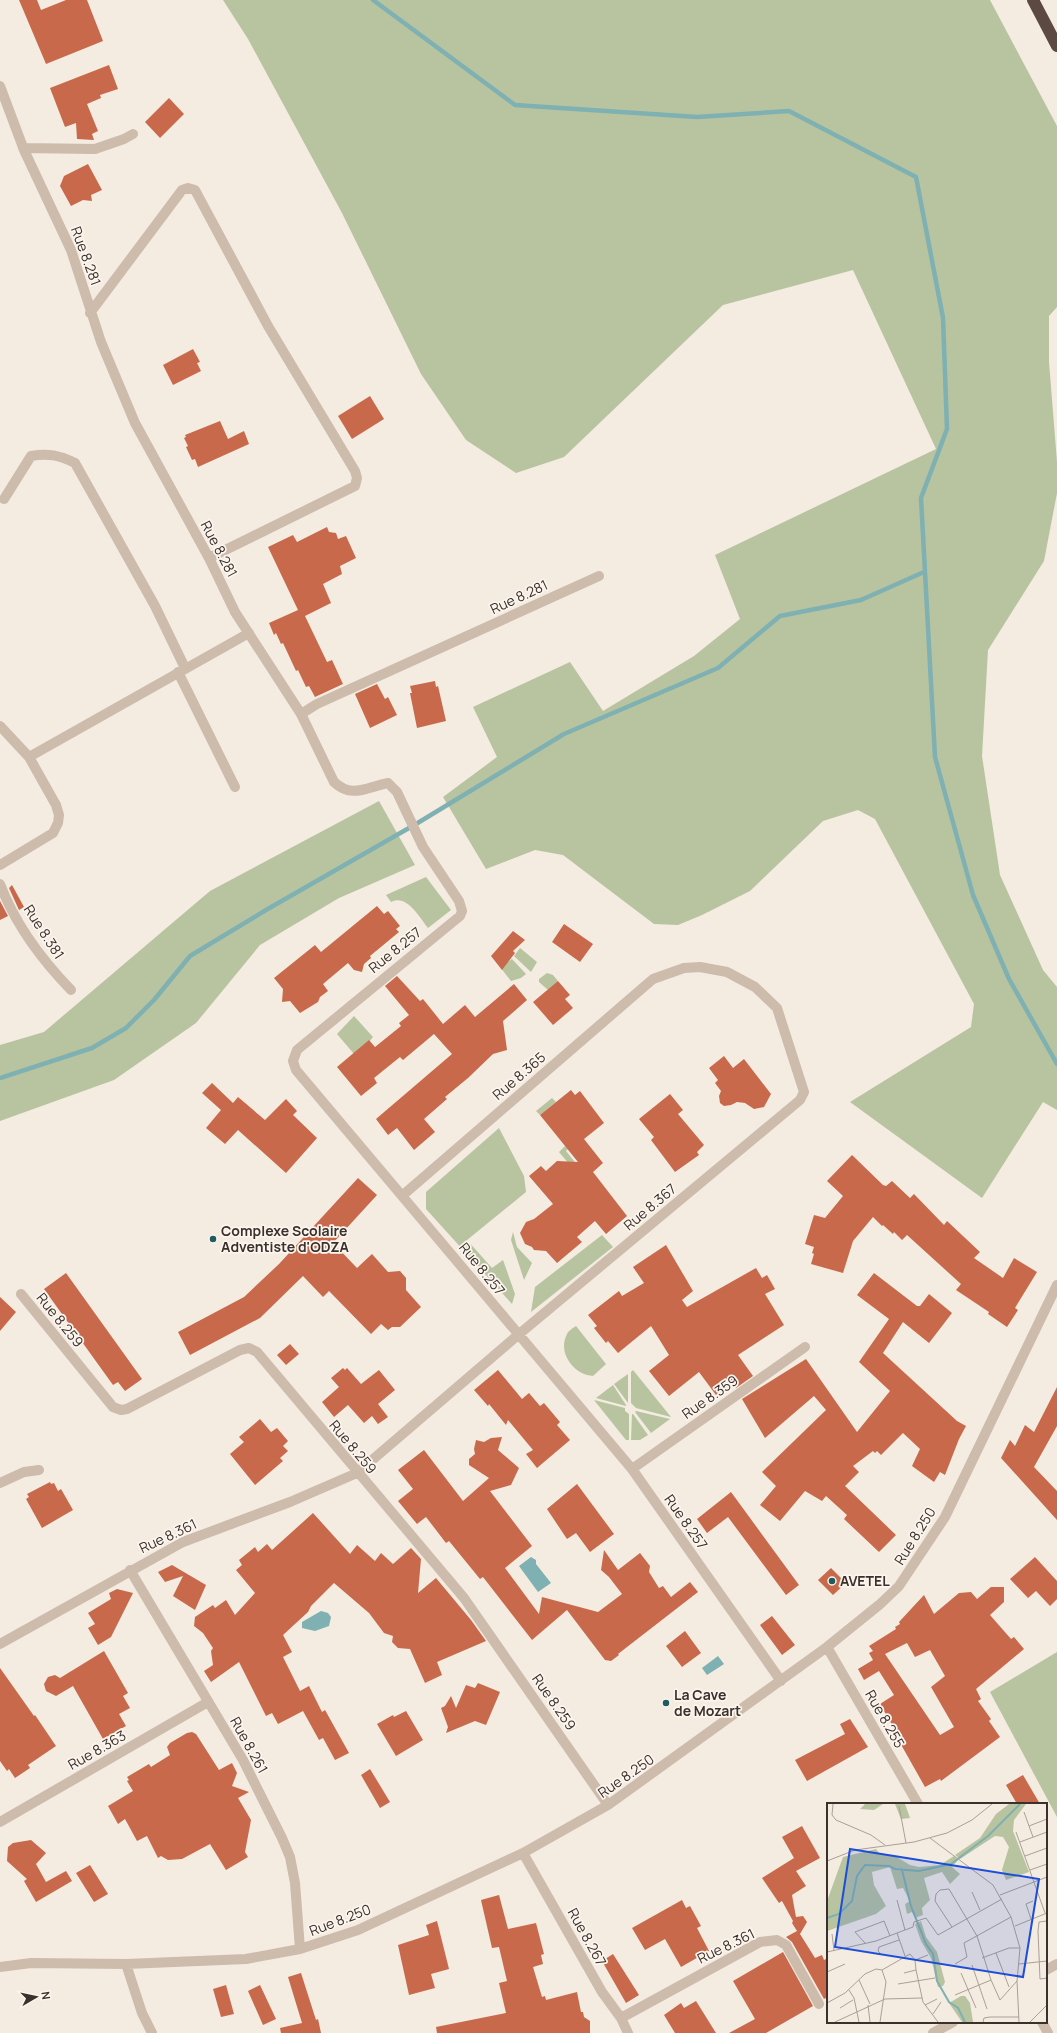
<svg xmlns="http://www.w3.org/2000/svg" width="1057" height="2033" viewBox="0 0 1057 2033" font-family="Manrope,sans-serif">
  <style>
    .green { fill: #b8c4a0 }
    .water { fill: #7fb0b2 }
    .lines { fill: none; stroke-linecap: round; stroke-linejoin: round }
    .stream { stroke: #7fb0b2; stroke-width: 4.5 }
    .building { fill: #c8694b; fill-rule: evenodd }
    .minor { stroke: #cdbbac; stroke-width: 10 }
    .highway { stroke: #5c4a42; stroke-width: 12 }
    .poi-dot { fill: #1f5a5e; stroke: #fbf5ee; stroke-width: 1.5 }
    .labels { text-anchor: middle; stroke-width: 3.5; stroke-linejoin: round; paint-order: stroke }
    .street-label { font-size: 14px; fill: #3b302b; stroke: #fbf5ee }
    .poi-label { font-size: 14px; font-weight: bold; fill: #3b302b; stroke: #fbf5ee; text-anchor: start }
    .inset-river { fill: none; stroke: #7fb0b2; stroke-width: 2 }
    .inset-road { fill: none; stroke: #aaa098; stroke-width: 1 }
    .view { fill: #1d4ed8; fill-opacity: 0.15; stroke: #1d4ed8; stroke-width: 2 }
    .inset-edge { fill: none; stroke: #3b302b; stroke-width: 2 }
  </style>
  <rect width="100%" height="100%" fill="#f4ebe1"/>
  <path class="green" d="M223,0H990L1057,126V307L1049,316V362L1057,462V493L1044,561L988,650L982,756L1000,875L1043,970L1057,987V1110L1043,1102L982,1198L850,1102L971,1027L974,1004L875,819L858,810L823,821L750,891L702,915L678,925L654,924L563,855L535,850L486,869L443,797L497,757L473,707L570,662L603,711L694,656L740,619L715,555L936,449L853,270L723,305L564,457L516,473L466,440L421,374L342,213L248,39Z
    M379,801L415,865L339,898L260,945L196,1023L114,1080L0,1121V1045L44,1032L210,891Z
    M426,877L451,910L428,928C419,917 407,894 391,902L386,895Z
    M520,948L537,962L531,972L514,956Z
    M512,959L526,974L521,978L511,981L500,967Z
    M547,973L553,975L558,981L548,990L539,982V979Z
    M354,1016L373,1037L362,1050L354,1054L337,1034Z
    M552,1098L556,1102L540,1115L536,1111Z
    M499,1128L524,1176L526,1192L467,1240L492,1268L503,1260L515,1294L512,1304L426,1209V1192Z
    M565,1146L568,1149L566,1151L578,1166L574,1170L559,1152Z
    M513,1232L517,1247L532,1263L524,1280L511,1240Z
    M602,1235L613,1247L531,1312L535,1287Z
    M576,1326L606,1364L593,1376C574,1375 557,1353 567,1334C568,1331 573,1328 576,1326Z
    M633,1370L671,1417L636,1408L631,1403V1372Z
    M628,1374V1403L614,1384Z
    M613,1385L626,1405V1406L596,1398Z
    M594,1400L625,1408V1411L629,1414V1440H626Z
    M636,1411L670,1419L651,1433L635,1412Z
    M632,1414H633L648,1435L640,1440H631Z
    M1057,1652V1817L990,1692Z"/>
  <path class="water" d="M531,1557L536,1560V1564L551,1583L538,1592L519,1566Z
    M321,1611L328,1613L331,1617L329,1626L315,1631L302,1628V1622Z
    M718,1656L724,1664L707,1675L702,1668Z"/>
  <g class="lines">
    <path class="stream" d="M373,0L515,105L697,117L789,111L916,177L943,318L947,429L921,498L935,757L973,895L1009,979L1057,1064
      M0,1078L92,1048L126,1028L154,1000L190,956L266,910L416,824L564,734L718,668L780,616L861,600L924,572"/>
  </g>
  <path class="building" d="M19,0H37L41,10L66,0H87L103,41L46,64Z
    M109,65L118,89L100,95L101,98L87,104L98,131L92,134L94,140L77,139L76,123L65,127L50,88Z
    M169,98L184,114L160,138L145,122Z
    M88,164L102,190L91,195L92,201L83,200L71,206L60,186L64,176Z
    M193,349L200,362L197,363L201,371L173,385L163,365Z
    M370,396L384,419L352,439L338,416Z
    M220,421L228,439L244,431L249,444L198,467L195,459L192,460L186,447L188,446L184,438L186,437L185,435Z
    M327,527L329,532L336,533L338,539L346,536L356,558L340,566L342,574L323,584L331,603L305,616L327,662L332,660L343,684L315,697L309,686L306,687L298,670L296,671L283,643L281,644L276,633L274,635L269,623L298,610L268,547L293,535L297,542Z
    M435,681L436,687L438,686L446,721L417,728L410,693H412L410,686Z
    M377,684L385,699L388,697L397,715L370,728L355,694Z
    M12,885L24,907L19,910L9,888Z
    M0,901L8,916L0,920Z
    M377,906L384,914L388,911L400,926L396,929L399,932L370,956L371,958L364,964L362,972L354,970L348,963L323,984L328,991L320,997L318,1002L300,1013L290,1001L282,1002L283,989L274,978L315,945L321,952Z
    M564,924L593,944L580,962L552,942Z
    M513,931L525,940L513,951L515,953L502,970L491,956Z
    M397,976L420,1001L423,999L443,1024L465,1005L475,1017L514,984L527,1000L503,1021L507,1050L493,1054L468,1078L445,1097L447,1099L424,1119L435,1132L414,1150L397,1128L388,1135L376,1119L452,1054L434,1034L403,1060L400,1057L374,1078L377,1083L361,1096L337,1067L369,1040L375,1047L401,1026L399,1023L409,1015L385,986Z
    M558,981L570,995L565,999L573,1008L553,1025L533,1002Z
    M724,1056L733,1068L744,1059L771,1094L764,1107L754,1109L745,1103L737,1102L731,1105L724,1106L720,1103L719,1096L721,1091L715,1083L718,1080L709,1068Z
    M212,1083L233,1103L238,1097L265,1120L286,1099L297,1111L293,1115L317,1138L286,1173L238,1130L225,1144L206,1128L221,1110L202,1093Z
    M571,1090L575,1095L580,1091L604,1123L584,1139L603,1163L593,1172L627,1216L606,1234L595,1221L577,1237L582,1242L557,1263L546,1251L534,1250L532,1247L525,1244L520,1233L526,1222L534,1219L553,1204L529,1176L541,1166L546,1171L557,1161L578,1162L540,1115Z
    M670,1094L683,1110L678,1114L704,1145L697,1152L699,1155L675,1172L651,1140L654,1137L639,1119Z
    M852,1155L883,1185L886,1186L892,1181L910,1198L914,1194L944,1225L947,1221L980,1252L974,1258L1003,1278L1014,1258L1037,1272L1015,1308L1018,1310L1007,1327L988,1314L989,1312L956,1290L961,1284L907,1235L902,1240L894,1232L893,1234L883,1225L882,1226L873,1217L853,1241L843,1273L811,1264L814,1254L812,1253L814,1247L805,1244L814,1215L825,1218L843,1196L827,1181Z
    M358,1178L377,1195L333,1243L357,1268L372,1254L388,1272L400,1271L406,1278V1290L421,1307L400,1327H392L388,1330L381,1324L371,1334L329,1291L323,1297L303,1276L260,1318L190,1355L178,1332L244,1297L279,1264Z
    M666,1245L693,1291L682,1300L687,1307L756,1268L762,1278L767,1275L775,1289L765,1294L784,1325L738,1355L753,1376L736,1388L732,1381L716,1395L699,1372L669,1396L649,1371L669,1355L651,1326L618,1353L608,1341L606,1343L594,1328L597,1326L588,1315L619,1291L622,1296L644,1283L633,1267Z
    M66,1273L142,1379L125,1391L118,1382L113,1385L44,1289Z
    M874,1273L917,1306H920L929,1294L952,1313L929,1343L903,1322L883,1353L957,1421L966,1426L959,1439L945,1475L940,1472L934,1482L912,1466L920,1449L903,1433L881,1455L877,1451L875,1453L873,1451L853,1466L859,1472L845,1486L896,1535L879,1552L844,1519L847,1515L826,1496L822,1501L805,1491L780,1521L760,1505L776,1486L762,1472L826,1410L814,1396L765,1438L742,1399L806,1359L857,1432L890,1391L859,1362L889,1319L857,1295Z
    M0,1297L16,1312L0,1331Z
    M290,1344L299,1354L286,1365L277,1355Z
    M343,1368L345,1370L347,1368L361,1384L379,1370L395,1390L378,1404L388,1417L378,1424L372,1416L364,1423L348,1405L334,1417L322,1402L339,1387L331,1378Z
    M498,1370L522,1399L529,1393L540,1406L544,1403L560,1422L557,1425L570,1440L537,1468L526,1454L533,1450L508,1420L506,1425L489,1404L488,1406L474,1390Z
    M1057,1387V1426L1034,1467L1057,1491V1520L1001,1458L1010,1440L1015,1446L1025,1425L1034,1432Z
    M260,1419L271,1432L277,1428L288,1441L283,1446L288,1451L280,1458L283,1461L255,1485L230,1454L244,1442L239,1437Z
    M502,1437L498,1450L519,1468L511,1485L490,1491L532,1546L505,1568L539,1614L542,1597L598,1612L622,1594L609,1577L601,1570L604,1550L618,1570L640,1553L650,1566L649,1572L659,1588L663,1586L671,1597L690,1582L698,1592L618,1654L619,1655L611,1661L605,1660L567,1610L532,1640L483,1577L480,1579L449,1541L446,1543L426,1517L417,1524L398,1501L413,1489L398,1470L424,1450L463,1501L489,1478L469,1465V1459L475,1454L474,1449L476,1440L484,1442L491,1438Z
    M50,1482L51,1484L54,1483L58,1491L61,1489L73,1510L42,1528L26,1499L29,1497L27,1494Z
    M577,1484L614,1534L590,1552L576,1533L567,1539L547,1509Z
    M731,1492L799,1585L786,1595L728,1517L707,1533L697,1519Z
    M313,1513L350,1554L357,1545L375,1561L381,1553L393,1564L411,1548L421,1559L418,1593L436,1578L471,1620L486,1641L437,1662L442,1675L425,1683L410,1649L398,1648L392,1642L393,1636L384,1633L369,1613L334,1583L311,1606L308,1612L283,1635L292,1652L283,1657L300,1691L309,1686L322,1712L325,1710L349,1753L335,1760L323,1738L319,1740L303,1711L278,1724L272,1713L266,1716L239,1662L211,1682L204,1671L213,1665L211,1651L213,1648L203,1633L194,1626L195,1617L213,1605L215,1608L226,1600L235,1615L255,1593L236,1570L242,1565L239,1560L255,1547L258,1552L267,1544L272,1550Z
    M1035,1557L1057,1581V1599L1050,1606L1036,1591L1028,1598L1010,1579Z
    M172,1565L206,1585L195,1610L173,1596L183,1576L165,1582L158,1572Z
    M831,1568L846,1583L833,1595L818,1580Z
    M991,1587H1004V1602L990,1615L1011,1639L1014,1637L1024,1649L976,1689L981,1699L978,1701L991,1719L989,1721L1000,1737L941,1781L940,1779L925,1787L899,1741L901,1740L880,1704L894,1695L879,1671L864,1680L858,1669L873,1660L869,1653L873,1651L869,1646L896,1629L895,1627L900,1624L899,1622L924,1595L934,1614L959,1593L971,1592L977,1599ZM907,1643L915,1657L930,1650L945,1676L931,1687L954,1727L940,1735L885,1654Z
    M117,1589L133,1593L111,1637L98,1645L88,1628L95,1624L88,1613L111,1599L109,1593Z
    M772,1616L795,1645L782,1655L760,1625Z
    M685,1631L701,1653L682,1667L666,1646Z
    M104,1651L128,1693L123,1696L130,1708L119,1714L126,1726L103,1739L73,1686L56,1696L46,1691L44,1684L48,1677L55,1675L60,1678Z
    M0,1668L34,1716L35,1715L56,1746L28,1765L30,1768L15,1778L9,1769L7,1771L0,1761Z
    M478,1683L500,1692L486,1725L475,1721L446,1733L448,1727L441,1708L445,1706L451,1696L456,1708L466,1685L475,1688Z
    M406,1711L423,1740L396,1756L377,1724L393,1715L394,1717Z
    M850,1719L868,1747L807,1781L795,1760L845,1734L840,1724Z
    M192,1732L196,1734L219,1770L232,1763L237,1773L232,1786L249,1792L238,1798L251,1820L245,1852L248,1857L226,1870L210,1844L182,1859L168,1860L161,1856L158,1858L147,1836L137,1841L125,1819L118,1824L108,1806L133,1791L127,1781L129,1780L127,1777L149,1764L151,1767L170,1755L167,1747L170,1743L187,1733Z
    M370,1769L390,1802L380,1808L361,1775Z
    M1023,1775L1040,1804H1017L1006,1785Z
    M802,1826L820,1858L796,1871L806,1886L792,1895L796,1917L803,1916L807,1922L800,1934L815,1958L822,1955L824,1960L828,1958V1997L824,1999L792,1942L786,1937L797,1931L792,1923L793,1921L782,1901L779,1903L762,1878L794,1858L782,1837Z
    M31,1840L46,1853L36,1864L46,1882L66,1871L72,1881L36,1902L24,1881L27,1879L7,1861L8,1847L13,1843Z
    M90,1865L108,1894L94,1902L76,1873Z
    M499,1895L508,1929L536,1923L544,1954L541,1955L543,1964L533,1967L542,1997L545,1996L546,2000L577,1992L581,2012H583L584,2017L590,2021V2033H437L436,2027L506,2013L499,1983L507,1981L499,1947L492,1948L481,1900Z
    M682,1900L686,1908L690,1906L701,1926L697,1928L709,1951L681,1967L665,1939L645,1950L632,1928Z
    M437,1921L449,1969L431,1974L435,1988L409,1995L398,1945L429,1935L426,1925Z
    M783,1952L813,2006L766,2033H729L755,2019L733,1981Z
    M613,1954L639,1995L626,2003L602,1961Z
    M301,1973L316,2020L318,2019L321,2033H281L280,2028L302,2023L288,1977Z
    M226,1985L234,2014L221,2017L213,1989Z
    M260,1985L276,2019L263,2025L248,1991Z
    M696,2001L716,2033H675L664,2015L681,2003L684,2008Z"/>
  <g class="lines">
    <path class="minor" d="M0,86L24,150L71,250L101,342L135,423L209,558L235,612L301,714L317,704L599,576
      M23,148L95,149L124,139L133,134
      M90,313L182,190L188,188L195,190L268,326L355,471L357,478L355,486L209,558
      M4,499L31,456C48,453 59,455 75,463L155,606L185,668
      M178,672L235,787
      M301,714L334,782C352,799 367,787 388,783L397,792L423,847L459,901L462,911L460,916L297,1050L293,1061L296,1070L632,1469L781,1681
      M0,726L29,757L56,805L59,815L58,823L53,833L0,865
      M29,757L249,633
      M0,884C15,924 41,959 71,990
      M21,1294L113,1407L121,1410L127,1409L240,1350L249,1348L257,1352L464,1598L608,1805
      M632,1469L805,1347
      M0,1483L24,1472L39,1470
      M130,1570L243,1760L282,1838L290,1857L295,1883L300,1949
      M0,1644L183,1542L290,1502L357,1473L518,1335L800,1100L804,1092L777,1008L755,987L727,972L700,967L684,968L653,979L403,1195
      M827,1647L918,1804
      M0,1822L208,1702
      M523,1853L602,1992L621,2018L628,2033
      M126,1964L142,2013L152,2033
      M0,1967L31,1963L126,1964L246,1959L300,1949L358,1930L523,1853L608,1805L827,1647L879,1605L899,1586L945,1517L1057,1285
      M1046,1970L1057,1964
      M621,2018L760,1942L777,1940L786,1945L819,2004
      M1042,2022L1048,2033
      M933,2033L953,2022"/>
    <path class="highway" d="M1033,0L1057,46"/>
  </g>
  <g class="poi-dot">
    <circle cx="213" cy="1239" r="4"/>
    <circle cx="832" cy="1581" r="4"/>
    <circle cx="666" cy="1703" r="4"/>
  </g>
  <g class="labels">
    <g class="street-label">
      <text transform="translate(86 256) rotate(70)" y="5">Rue 8.281</text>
      <text transform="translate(219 549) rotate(62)" y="5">Rue 8.281</text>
      <text transform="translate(519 597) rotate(-25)" y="5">Rue 8.281</text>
      <text transform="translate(44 932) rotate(57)" y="5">Rue 8.381</text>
      <text transform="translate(395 950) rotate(-39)" y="5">Rue 8.257</text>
      <text transform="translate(519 1076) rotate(-41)" y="5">Rue 8.365</text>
      <text transform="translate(650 1207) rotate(-40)" y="5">Rue 8.367</text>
      <text transform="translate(482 1269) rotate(51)" y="5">Rue 8.257</text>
      <text transform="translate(60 1320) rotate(51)" y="5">Rue 8.259</text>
      <text transform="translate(710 1397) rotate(-35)" y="5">Rue 8.359</text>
      <text transform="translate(353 1447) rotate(50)" y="5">Rue 8.259</text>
      <text transform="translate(686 1522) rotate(55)" y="5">Rue 8.257</text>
      <text transform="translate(168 1536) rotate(-25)" y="5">Rue 8.361</text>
      <text transform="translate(915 1536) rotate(-58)" y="5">Rue 8.250</text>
      <text transform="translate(554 1702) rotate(55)" y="5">Rue 8.259</text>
      <text transform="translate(885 1719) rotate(60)" y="5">Rue 8.255</text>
      <text transform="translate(249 1745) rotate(61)" y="5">Rue 8.261</text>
      <text transform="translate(97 1750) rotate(-30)" y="5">Rue 8.363</text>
      <text transform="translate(626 1776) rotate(-35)" y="5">Rue 8.250</text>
      <text transform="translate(340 1920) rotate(-21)" y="5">Rue 8.250</text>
      <text transform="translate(587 1937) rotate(61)" y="5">Rue 8.267</text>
      <text transform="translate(726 1946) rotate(-26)" y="5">Rue 8.361</text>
    </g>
    <g class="poi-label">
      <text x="221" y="1236">Complexe Scolaire<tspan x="221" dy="16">Adventiste d'ODZA</tspan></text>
      <text x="840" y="1586">AVETEL</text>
      <text x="674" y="1700">La Cave<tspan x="674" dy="16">de Mozart</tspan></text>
    </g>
  </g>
  <g transform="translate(827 1803)">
    <rect width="220" height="220" fill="#f4ebe1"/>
    <path d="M38,1H56L47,7L33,6ZM68,1H78L83,15L74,16ZM182,1H199L187,17L186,28L202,69L179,77L175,67L182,44L176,34L168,33L133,56L128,52L153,35L169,11ZM49,46L53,51L68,53L83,62L92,64L113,62L127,53L131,57L125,64L133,71L123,81L115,69L97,75L103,97L95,105L96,112L88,115L85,109L80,111L78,101L83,98L76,85L70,86L63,64L45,69L47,82L59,103L49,111L0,128V98L16,54ZM94,118L99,134L110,149L118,179L116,183L111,184L104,155L94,138L88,121ZM134,193H138L143,200L146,219H135L122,200Z" fill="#b8c4a0"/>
    <path class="inset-river" d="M75,67L84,103L99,141L106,151L110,178L122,199L131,205L138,219M0,115L12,111L25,98L30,73L38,62L62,63L68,66L92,68L124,61L161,33L193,1"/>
    <path class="inset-road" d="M6,1L5,12L9,17L44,32L58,42M72,3L79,40M197,9L206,34M202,23L220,16M189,29L218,110M103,35L166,82L184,114L193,145L190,178L192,219M193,39L220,29M198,53L220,45M0,58L28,47L87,39L120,30L145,17L165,1M203,67L220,61M145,89L153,107M173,92L220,74M204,116L199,101L206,98M220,118L212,119L211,128L213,176L220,175M188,123L220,110M125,124L108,98L109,91L113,87L122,86L150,133L164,177L128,192M78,127L86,124L87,119L99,115L111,132L175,96M70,130L78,153M5,131L7,147M38,140L28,129L57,118L63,133M0,149L49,138L78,127L70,97M169,150L182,184M54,151L51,148L52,144L72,137M101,152L88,157L89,167L96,199L111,219M155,155L182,145H193M128,161L140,154L137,140L184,114M192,161L220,158M145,162L160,206M0,169L18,161M77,170L89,167M134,170L149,205M32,177L43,201M164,177L173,197L190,178M71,181L108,175M22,187L27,195L32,219M0,200L18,190L38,171L49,166L55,167M41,202L43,219M98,202L110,196M13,205L26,197M106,211L114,199M8,219L58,196L95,195M53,219L59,179L55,167L83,151L88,157M156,219L157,215L163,214H192M203,219L220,202"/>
    <path class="view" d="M23,46L212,76L196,174L8,144Z"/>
    <rect width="220" height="220" class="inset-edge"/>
  </g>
  <g transform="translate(36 1997) rotate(81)" stroke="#fbf5ee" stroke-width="3" paint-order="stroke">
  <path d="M0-3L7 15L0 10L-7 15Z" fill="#3b302b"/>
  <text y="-6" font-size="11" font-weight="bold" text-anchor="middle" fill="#3b302b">N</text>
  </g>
</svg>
